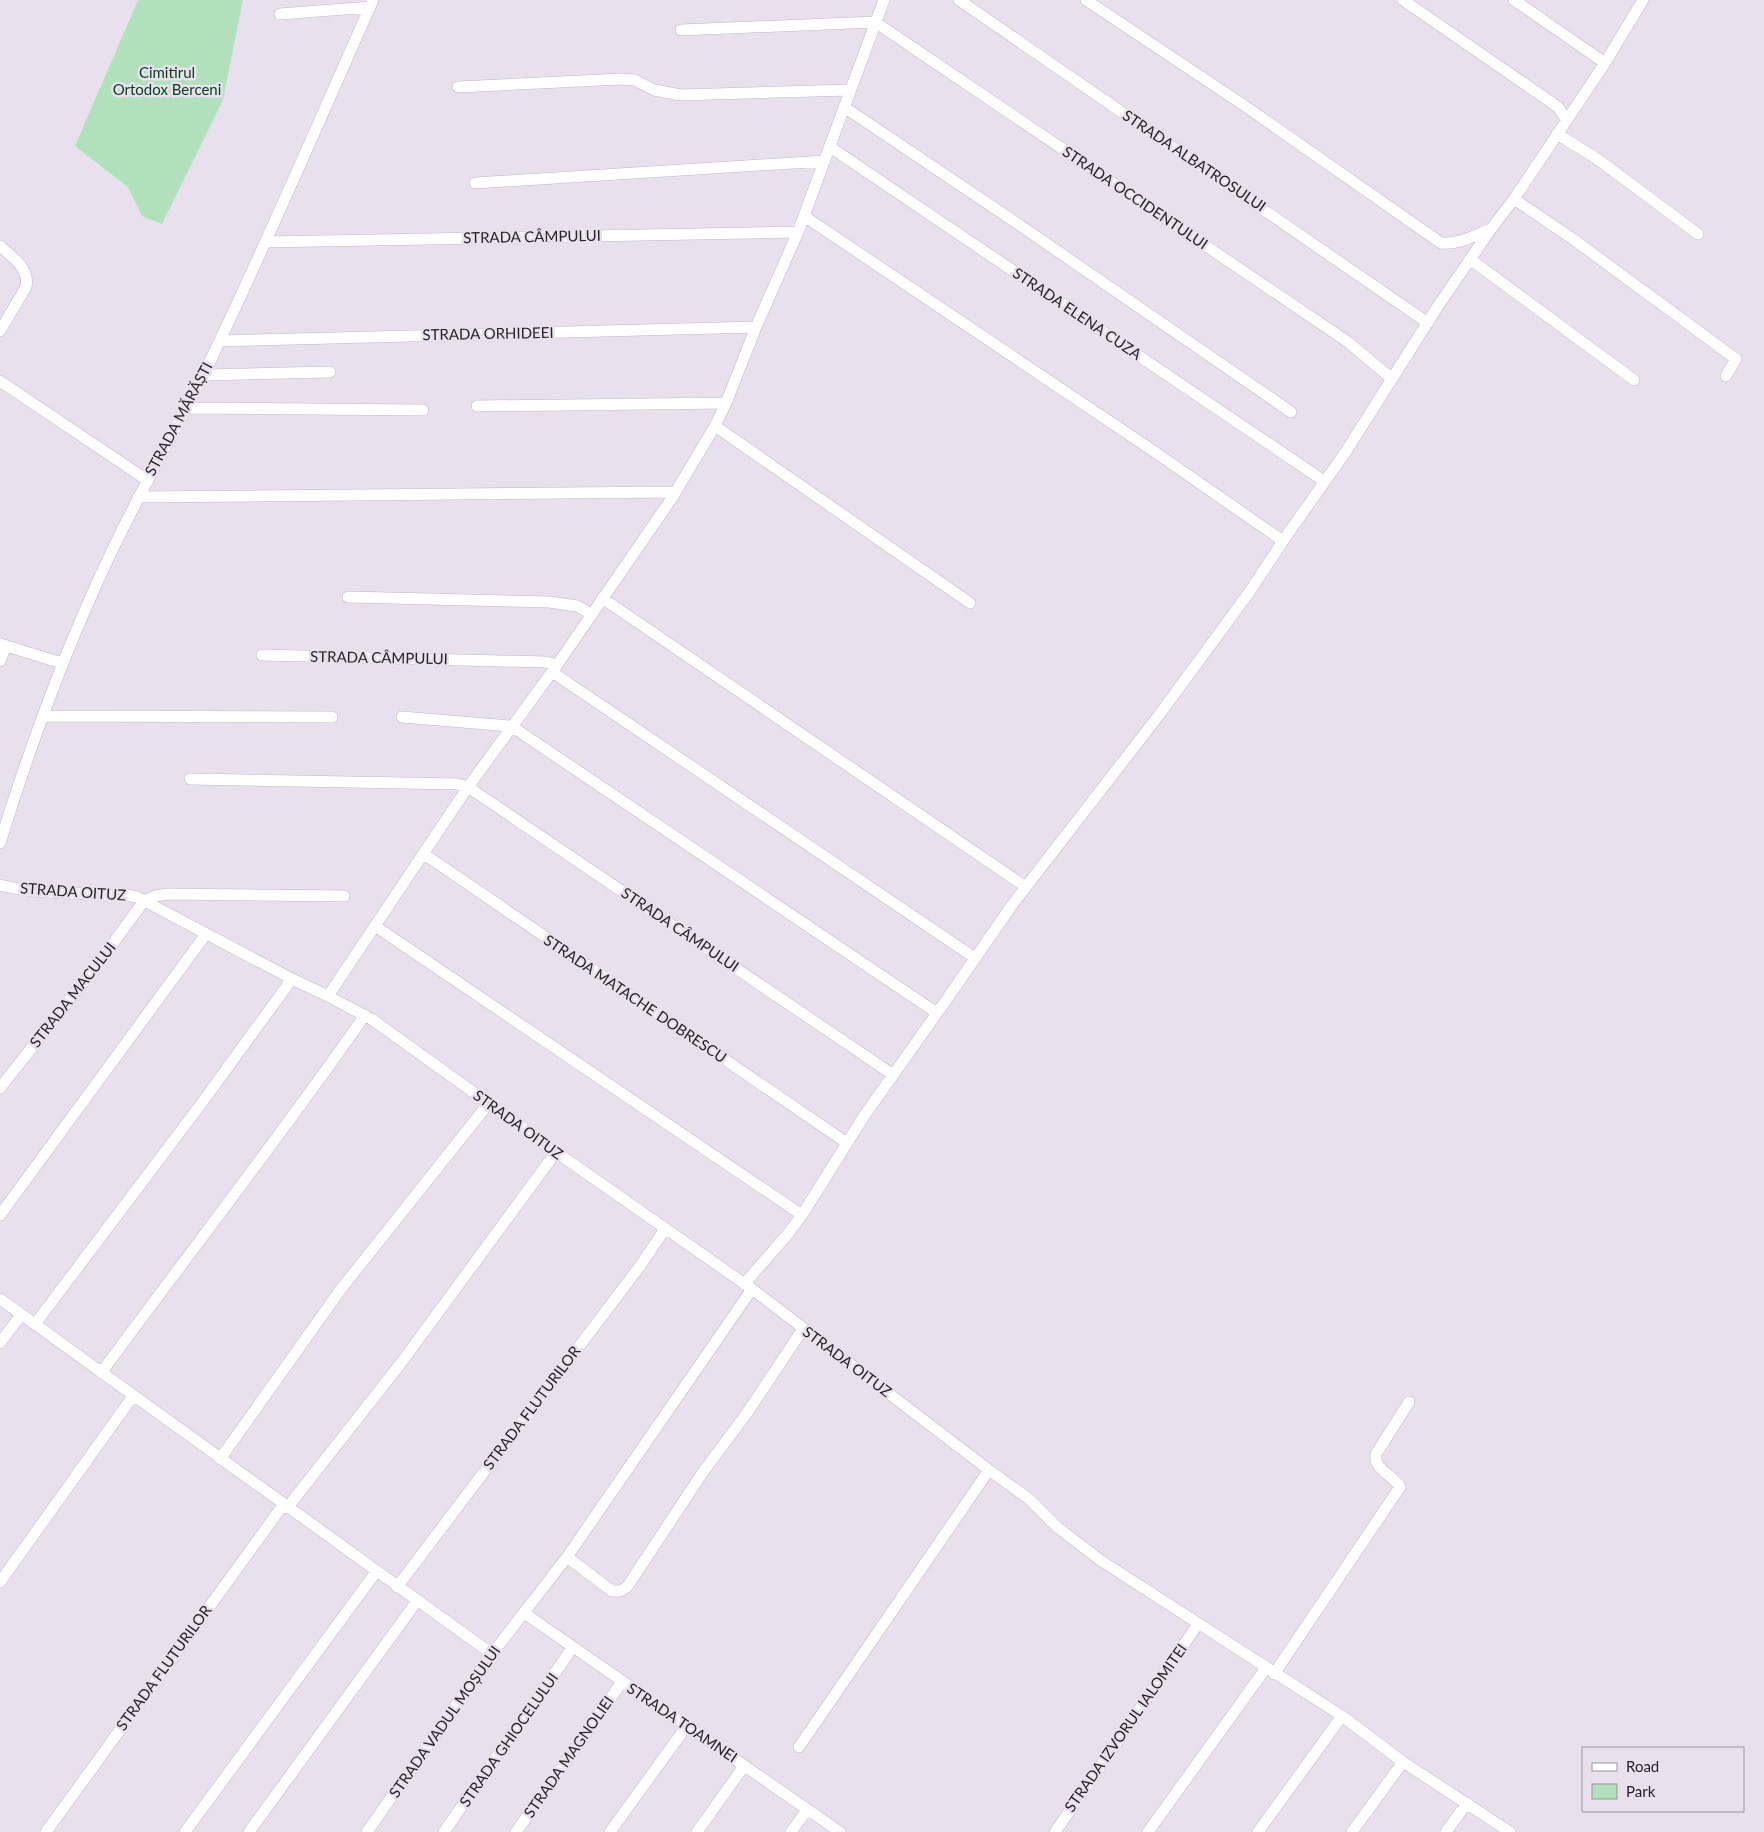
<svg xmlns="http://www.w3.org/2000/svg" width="1764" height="1832" viewBox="0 0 1764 1832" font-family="Lato,sans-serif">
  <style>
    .green { fill: #b1e1ba }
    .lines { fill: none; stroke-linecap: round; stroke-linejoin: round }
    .minor-casing { stroke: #c0b9c5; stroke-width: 12 }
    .minor { stroke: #fff; stroke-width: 11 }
    .labels { text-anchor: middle; stroke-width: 5; stroke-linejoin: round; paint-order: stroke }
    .park-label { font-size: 15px; fill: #023f1a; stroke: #e8e1ed }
    .street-label { font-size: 15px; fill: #272428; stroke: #e8e1ed }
  </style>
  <rect width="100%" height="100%" fill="#e8e1ed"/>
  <path class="green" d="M138,0H243L223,100L162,224L142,216L128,187L75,146Z"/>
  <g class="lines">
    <g class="minor-casing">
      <path id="minor" d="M959,0L1428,323
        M1086,0L1245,106L1441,243C1458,245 1475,235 1491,229
        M1403,0L1558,107L1566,119
        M1514,0L1605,63
        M280,14L370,7
        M681,30L875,22L1348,342L1391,378
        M458,87L622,79L635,80L654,90L681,95L850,90
        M844,107L1021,226L1291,412
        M1557,134L1596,158L1698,234
        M830,147L1324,481
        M475,183L825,161
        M1514,199L1573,239L1736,359L1726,376
        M804,216L1152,450L1283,541
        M266,242L798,232
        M0,246C12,257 30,268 26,287L0,331
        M1470,259L1634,380
        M220,341L756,327
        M203,375L330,372
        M0,381L147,480
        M477,406L726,403
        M186,408L423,410
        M715,426L970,603
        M138,497L675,492
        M348,597L549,602L577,606L591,614
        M602,598L1026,887
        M0,644L62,663
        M262,655L545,662L557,665
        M0,661L6,646
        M552,672L975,958
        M43,716L332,717
        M402,717L511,726L937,1013
        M190,779L457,784L468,787L892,1074
        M0,843C30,746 65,650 109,557C141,489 180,423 213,355C269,238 320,119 373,0
        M424,854L847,1143
        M0,885C41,895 84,893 126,895L137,897L292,979L328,996L373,1020L556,1152L752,1289L989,1470L1029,1499L1057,1527L1100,1560L1342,1716L1403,1762L1510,1832
        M375,926L802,1215
        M328,996L468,787L557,665L672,498L715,426L726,403L756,327L798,232L884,0
        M0,1088L97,965L144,901L155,896L168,894L344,896
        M0,1215L206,934
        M744,1284L787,1235L802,1215L864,1116L947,999L1012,905L1159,715L1248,594L1287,535L1345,453L1438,306L1491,229L1514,199L1605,63L1643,0
        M0,1299L492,1654
        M35,1324L201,1104L292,979
        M0,1343L21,1315
        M101,1373C189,1253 280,1137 365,1015
        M220,1459L341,1289L489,1103
        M287,1508L401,1363L556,1152
        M567,1557L612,1591H620L627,1587L703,1472L747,1413L803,1329
        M0,1582L133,1396
        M397,1587L640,1266L665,1229
        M524,1613L840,1832
        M1274,1674L1400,1487C1393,1475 1373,1469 1376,1454L1409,1402
        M799,1747L989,1470
        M46,1832L283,1505
        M185,1832L376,1572
        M249,1832L417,1601
        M367,1832L492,1654L567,1557L752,1289
        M444,1832L573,1647
        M516,1832L622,1682
        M610,1832L686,1727
        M697,1832L744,1766
        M791,1832L807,1810
        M1055,1832L1198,1624
        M1148,1832L1266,1668
        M1258,1832L1342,1716
        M1352,1832L1403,1762
        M1446,1832L1467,1803"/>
    </g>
    <use href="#minor" class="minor"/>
  </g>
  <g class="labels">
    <g class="park-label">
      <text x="167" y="78">Cimitirul<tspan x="167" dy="17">Ortodox Berceni</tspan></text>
    </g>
    <g class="street-label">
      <text transform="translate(1194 161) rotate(34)" y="5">STRADA ALBATROSULUI</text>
      <text transform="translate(1135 198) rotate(34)" y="5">STRADA OCCIDENTULUI</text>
      <text transform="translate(532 237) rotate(-1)" y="5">STRADA CÂMPULUI</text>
      <text transform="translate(1077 314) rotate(34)" y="5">STRADA ELENA CUZA</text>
      <text transform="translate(488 334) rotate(-1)" y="5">STRADA ORHIDEEI</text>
      <text transform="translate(179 419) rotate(-62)" y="5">STRADA MĂRĂȘTI</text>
      <text transform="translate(379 658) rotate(1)" y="5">STRADA CÂMPULUI</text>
      <text transform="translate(73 892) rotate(4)" y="5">STRADA OITUZ</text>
      <text transform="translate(680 930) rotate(34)" y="5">STRADA CÂMPULUI</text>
      <text transform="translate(73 995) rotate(-52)" y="5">STRADA MACULUI</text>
      <text transform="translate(635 999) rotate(34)" y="5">STRADA MATACHE DOBRESCU</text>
      <text transform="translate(518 1125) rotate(36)" y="5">STRADA OITUZ</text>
      <text transform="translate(847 1362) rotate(37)" y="5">STRADA OITUZ</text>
      <text transform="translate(532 1408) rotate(-53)" y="5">STRADA FLUTURILOR</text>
      <text transform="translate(164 1668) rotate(-54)" y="5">STRADA FLUTURILOR</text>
      <text transform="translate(445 1722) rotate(-55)" y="5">STRADA VADUL MOȘULUI</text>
      <text transform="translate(682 1723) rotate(34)" y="5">STRADA TOAMNEI</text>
      <text transform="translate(1126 1728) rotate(-55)" y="5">STRADA IZVORUL IALOMITEI</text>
      <text transform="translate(509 1740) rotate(-55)" y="5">STRADA GHIOCELULUI</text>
      <text transform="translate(569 1757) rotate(-55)" y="5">STRADA MAGNOLIEI</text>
    </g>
  </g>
  <rect x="1582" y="1747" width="162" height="65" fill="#e8e1ed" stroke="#9b959e"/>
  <rect x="1592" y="1763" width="25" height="8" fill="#ffffff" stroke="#9b959e"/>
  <text x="1626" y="1772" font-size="15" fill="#272428">Road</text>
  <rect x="1592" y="1784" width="25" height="15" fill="#b1e1ba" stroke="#9b959e"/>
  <text x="1626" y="1797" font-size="15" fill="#272428">Park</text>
</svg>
